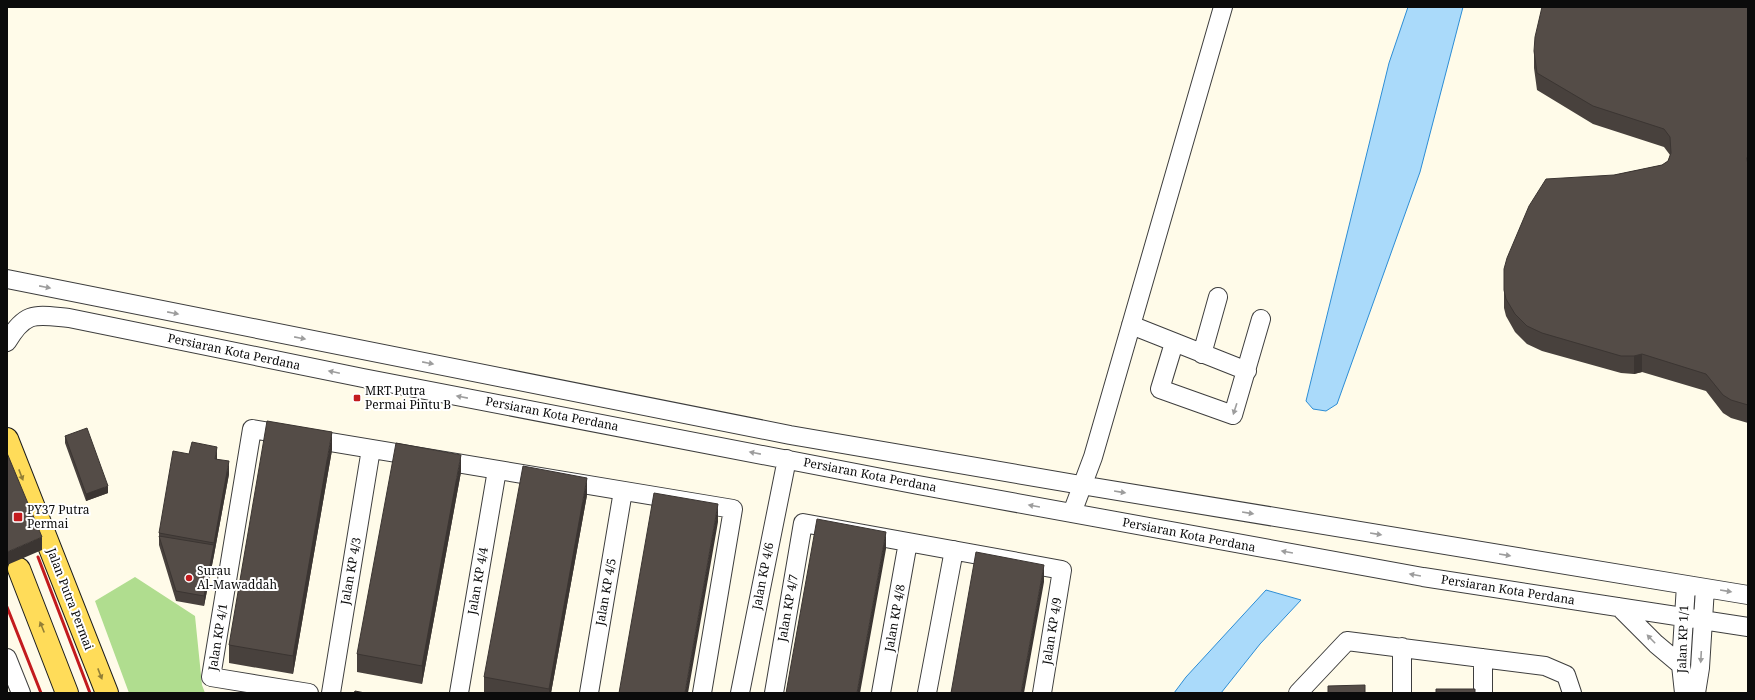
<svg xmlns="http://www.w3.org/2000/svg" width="1755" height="700" viewBox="0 0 1755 700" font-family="'Noto Serif',serif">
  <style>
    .forest { fill: #b0dd8f }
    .water { fill: #aadafa; stroke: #2d8dd5 }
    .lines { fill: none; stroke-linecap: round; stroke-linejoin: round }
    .minor-casing { stroke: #3e3e3e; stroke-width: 20 }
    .major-casing { stroke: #1c1c1c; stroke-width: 24 }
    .minor { stroke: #fff; stroke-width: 18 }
    .major { stroke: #ffdc59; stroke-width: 22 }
    .rail { stroke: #c31b1e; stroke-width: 3 }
    .wall { fill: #48413d }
    .shaded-wall { fill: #3b3532 }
    .building { fill: #544c47; stroke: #3b3532 }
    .oneway { fill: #9d9d9d }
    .oneway2 { fill: #917e36 }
    .poi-dot { fill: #c31b1e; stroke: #fff; stroke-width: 1.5 }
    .labels { text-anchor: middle; stroke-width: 4; stroke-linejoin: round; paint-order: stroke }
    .street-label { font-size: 12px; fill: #0b0b0b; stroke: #fff }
    .poi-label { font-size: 12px; fill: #0b0b0b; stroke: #fff; text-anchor: start }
  </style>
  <rect width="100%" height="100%" fill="#fffbe9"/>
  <path class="forest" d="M135,577L195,616L202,685L205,693H129L95,601Z"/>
  <path class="water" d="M1408,7H1463L1420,172L1337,404L1326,411L1313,409L1306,401L1389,63Z
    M1266,590L1301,600L1260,644L1221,693H1174L1186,677Z"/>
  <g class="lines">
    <g class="minor-casing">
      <path id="minor" d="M7,279L790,435L1081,485L1748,595
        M1131,325L1247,371
        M7,342C26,310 36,315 69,318L363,378L918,485L1423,577L1748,627
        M1174,343L1160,389L1233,415L1261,319
        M1202,354L1218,297
        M1072,513L1093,457L1223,7
        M1619,607L1656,644L1681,665
        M1402,647V693
        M7,658L21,693
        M1483,658V693
        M309,693L211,677L252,429L733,509L702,693
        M331,693L371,449
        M459,693L497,470
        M589,693L623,491
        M740,693L787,459
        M774,693L803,523L1062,570L1042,693
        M881,693L908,542
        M927,693L954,550
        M1298,693L1347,641L1545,666L1566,675L1572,693
        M1684,693L1681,665L1686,585
        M1696,693L1700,668L1705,588"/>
    </g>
    <g class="major-casing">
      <path id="major" d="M7,439L107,693
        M19,569L67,693"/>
    </g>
    <use href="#minor" class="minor"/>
    <use href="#major" class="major"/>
    <path class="rail" d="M38,557L90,693
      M7,607L41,693"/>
  </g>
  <path class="wall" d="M1748,7V423L1731,418L1723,413L1706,391L1642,372L1634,374L1621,373L1542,351L1527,344L1515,332L1506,316L1504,308V269L1614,175L1662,165L1668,161L1670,155L1664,147L1593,124L1537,90L1534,68V51Z
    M65,436L108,493L86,501L65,443Z
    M332,450L293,674L229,663V645Z
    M217,459L229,474L214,555L204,606L176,601L159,545V533Z
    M461,472L422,684L357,672V654Z
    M587,495L551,693H484V677Z"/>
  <path class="shaded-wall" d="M1642,354V372L1634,374V356Z
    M332,432V450L293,674V656Z
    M217,447V460L215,459Z
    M461,455V472L422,684V666Z
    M229,461V474L214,555V543Z
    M587,478V495L551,693H549V689Z
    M108,486V493L86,501V494Z
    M718,504V522L688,693H685Z
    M886,532V549L860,693H857Z
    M42,537V550L7,565V552Z
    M214,545V555L204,606V596Z
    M1044,565V582L1024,693H1021Z"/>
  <path class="building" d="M1542,7H1748V156L1747,158L1748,167V405L1731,400L1723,395L1706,374L1642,354L1634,356H1621L1542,333L1527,326L1515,314L1506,299L1504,290V269L1507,258L1529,206L1546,179L1614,175L1662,165L1668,161L1671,153L1670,137L1664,129L1593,106L1537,73L1534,51L1535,37Z
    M267,421L332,432L293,656L229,645Z
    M87,428L108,486L86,494L65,436Z
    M192,442L217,447L215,459L229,461L214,543L159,533L173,451L189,454Z
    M396,443L461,455L422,666L357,654Z
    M7,453L42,537L7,552Z
    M523,466L587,478L549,689L484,677Z
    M654,493L718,504L685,693H619Z
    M817,519L886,532L857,693H786Z
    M159,536L214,545L204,596L176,591Z
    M976,552L1044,565L1021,693H951Z
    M1365,685V693H1328V686Z
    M1436,689H1475V693H1436Z
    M355,691L365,693H354Z"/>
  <defs><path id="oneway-solid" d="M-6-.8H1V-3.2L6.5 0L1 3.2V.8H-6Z"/></defs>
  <g class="oneway">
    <use href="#oneway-solid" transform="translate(45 287) rotate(11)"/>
    <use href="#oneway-solid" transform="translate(173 313) rotate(11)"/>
    <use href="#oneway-solid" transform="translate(300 338) rotate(11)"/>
    <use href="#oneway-solid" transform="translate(428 363) rotate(11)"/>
    <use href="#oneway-solid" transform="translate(334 372) rotate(-168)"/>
    <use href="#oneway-solid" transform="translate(462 397) rotate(-169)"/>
    <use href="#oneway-solid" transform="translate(1235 409) rotate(108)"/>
    <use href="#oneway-solid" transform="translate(755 453) rotate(-169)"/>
    <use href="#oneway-solid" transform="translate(1120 492) rotate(9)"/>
    <use href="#oneway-solid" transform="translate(1034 506) rotate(-170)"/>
    <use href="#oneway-solid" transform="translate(1248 513) rotate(9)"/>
    <use href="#oneway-solid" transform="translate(1376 534) rotate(9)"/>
    <use href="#oneway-solid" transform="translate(1287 552) rotate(-170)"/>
    <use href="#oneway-solid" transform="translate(1505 555) rotate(9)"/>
    <use href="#oneway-solid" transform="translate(1415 575) rotate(-170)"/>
    <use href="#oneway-solid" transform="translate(1726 591) rotate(9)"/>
    <use href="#oneway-solid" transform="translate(1651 639) rotate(-134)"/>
    <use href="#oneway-solid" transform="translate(1701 657) rotate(93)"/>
  </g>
  <g class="oneway2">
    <use href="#oneway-solid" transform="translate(21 475) rotate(69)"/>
    <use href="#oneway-solid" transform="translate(42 627) rotate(-112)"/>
    <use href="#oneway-solid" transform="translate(100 674) rotate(69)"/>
  </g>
  <g class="poi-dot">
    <rect x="353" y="394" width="8" height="8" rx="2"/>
    <rect x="13" y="512" width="10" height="10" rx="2"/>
    <circle cx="189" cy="578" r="4"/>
  </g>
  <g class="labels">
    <g class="street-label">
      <text transform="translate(234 352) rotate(12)" y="4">Persiaran Kota Perdana</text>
      <text transform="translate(552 414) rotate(11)" y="4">Persiaran Kota Perdana</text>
      <text transform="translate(870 475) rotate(11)" y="4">Persiaran Kota Perdana</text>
      <text transform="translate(1189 535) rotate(11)" y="4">Persiaran Kota Perdana</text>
      <text transform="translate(351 571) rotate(-80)" y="4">Jalan KP 4/3</text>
      <text transform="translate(763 576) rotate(-79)" y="4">Jalan KP 4/6</text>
      <text transform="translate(478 581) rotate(-80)" y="4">Jalan KP 4/4</text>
      <text transform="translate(1508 590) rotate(9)" y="4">Persiaran Kota Perdana</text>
      <text transform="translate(606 592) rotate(-80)" y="4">Jalan KP 4/5</text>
      <text transform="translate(70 599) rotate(69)" y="4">Jalan Putra Permai</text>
      <text transform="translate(788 608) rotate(-80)" y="4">Jalan KP 4/7</text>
      <text transform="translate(895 618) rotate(-80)" y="4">Jalan KP 4/8</text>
      <text transform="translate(1052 631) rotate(-81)" y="4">Jalan KP 4/9</text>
      <text transform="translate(218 637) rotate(-81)" y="4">Jalan KP 4/1</text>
      <text transform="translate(1683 639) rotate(-88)" y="4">Jalan KP 1/1</text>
    </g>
    <g class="poi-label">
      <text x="365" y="395">MRT Putra<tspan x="365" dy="14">Permai Pintu B</tspan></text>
      <text x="27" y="514">PY37 Putra<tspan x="27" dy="14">Permai</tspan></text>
      <text x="197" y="575">Surau<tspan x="197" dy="14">Al-Mawaddah</tspan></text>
    </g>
  </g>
  <rect width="1755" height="700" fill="none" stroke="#0b0b0b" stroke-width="16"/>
</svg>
